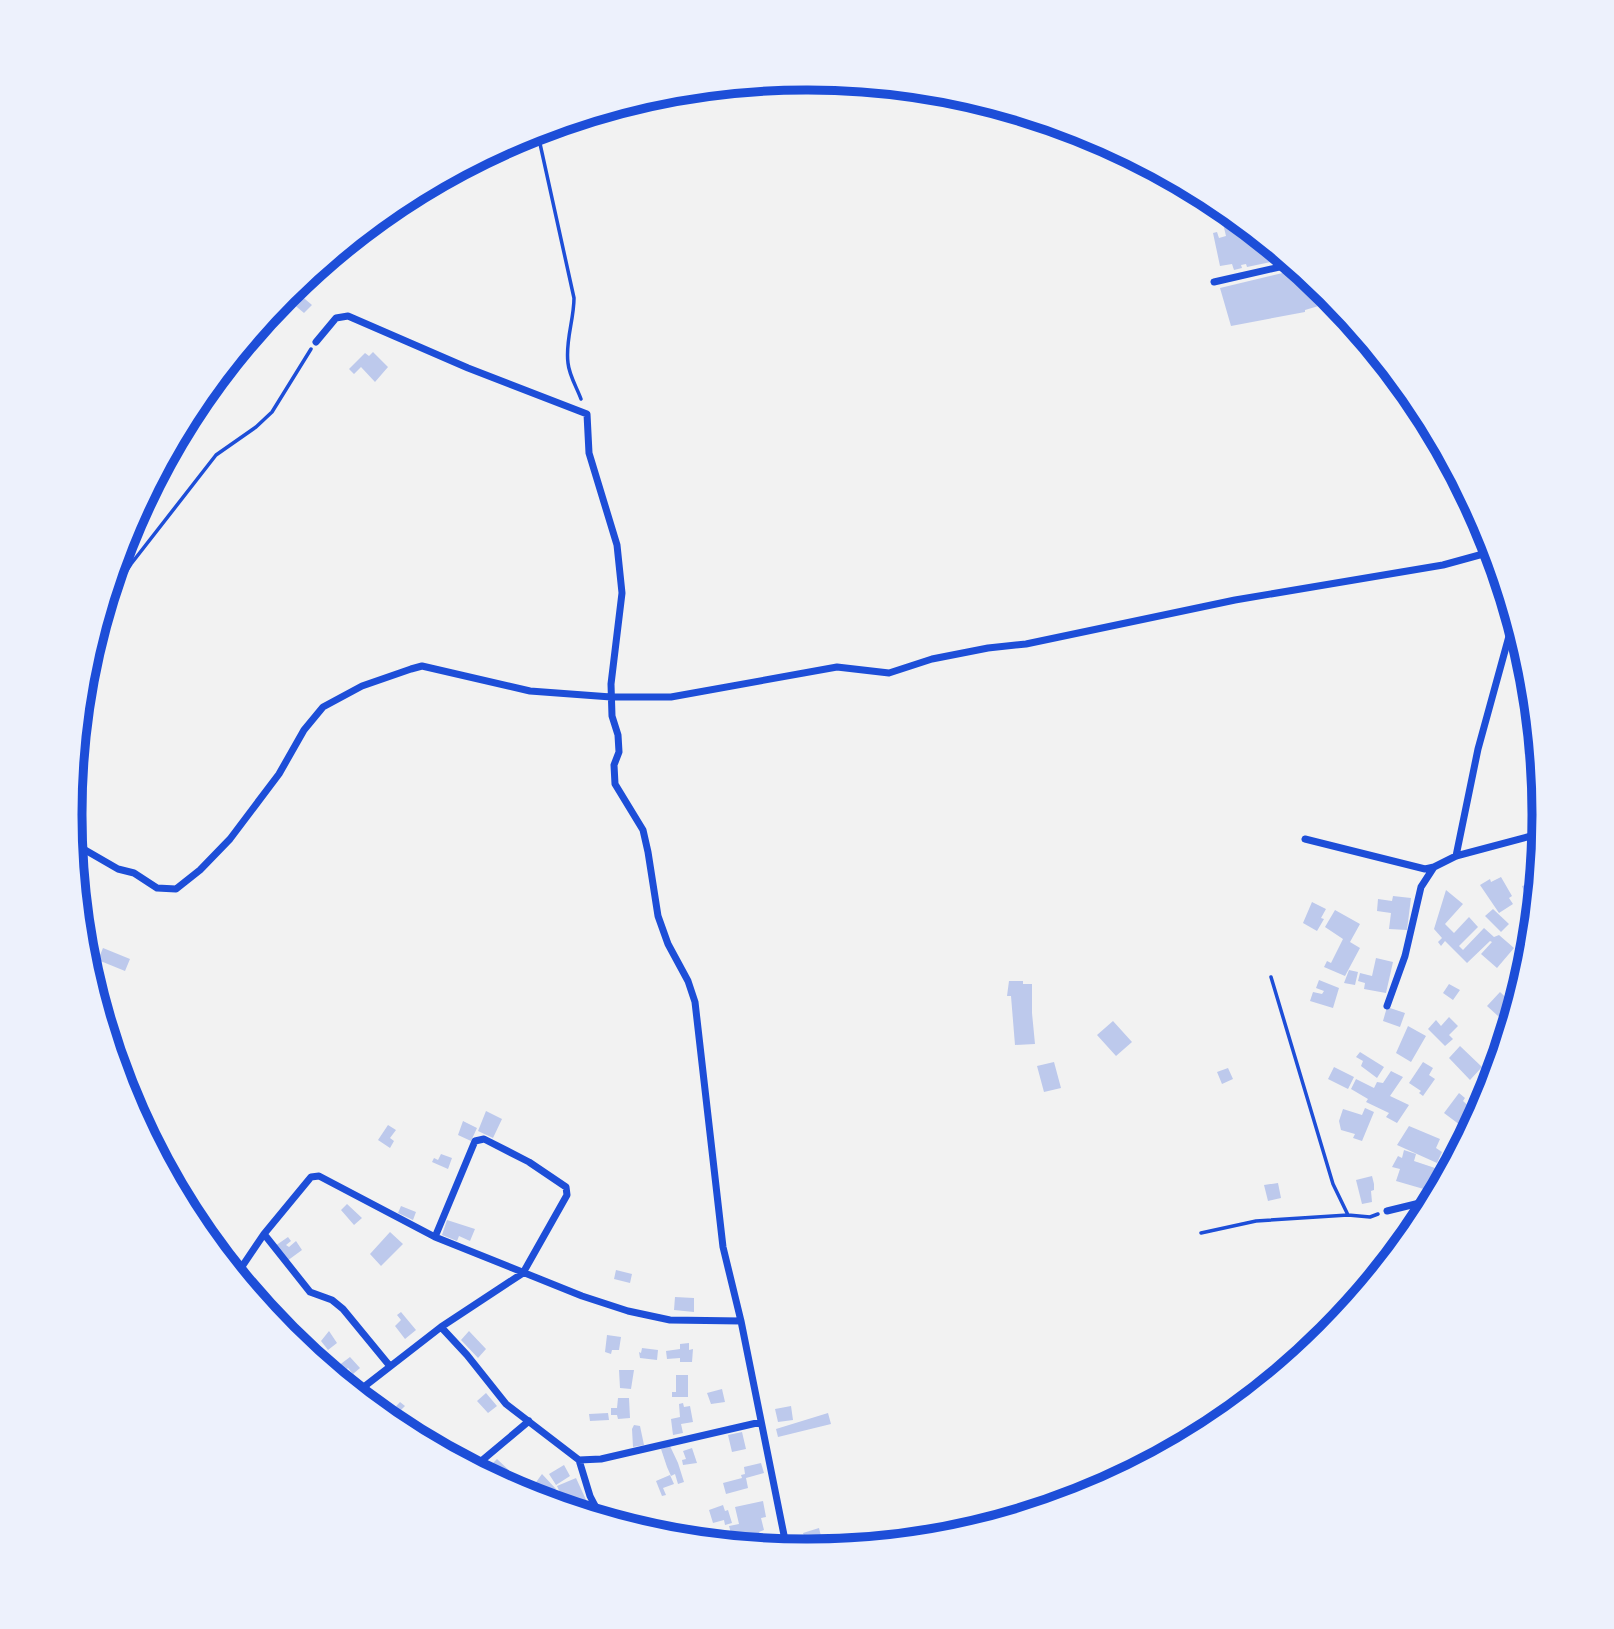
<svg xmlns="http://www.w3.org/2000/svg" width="1614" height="1629" viewBox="0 0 1614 1629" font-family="Signika,sans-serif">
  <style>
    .building { fill: #bdc9ec }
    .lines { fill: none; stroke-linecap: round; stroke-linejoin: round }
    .path { stroke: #1d4ed8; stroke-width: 3.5 }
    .minor { stroke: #1d4ed8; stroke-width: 7 }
    .rim { fill: none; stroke: #1d4ed8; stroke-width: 9 }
  </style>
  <rect width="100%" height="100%" fill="#f2f2f2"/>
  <path class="building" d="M1230,213L1235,217L1286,259L1247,267L1246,264L1241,265L1242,268L1234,270L1232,264L1220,266L1213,233L1217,232L1219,238L1226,236L1221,215Z
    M1295,270L1296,273L1302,272L1328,294L1338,305L1333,307L1332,302L1305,310V312L1231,326L1220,288Z
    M292,288L312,305L304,313L285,297Z
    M373,352L388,367L375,382L361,367L354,374L349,369L365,353L369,356Z
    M1501,877L1512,896L1509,898L1513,904L1499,913L1480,885L1490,879L1491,882Z
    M1536,882L1535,903L1529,905L1522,886Z
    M1446,890L1463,904L1445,924L1454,933L1469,917L1478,927L1459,946L1463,950L1484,928L1494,937L1499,935L1514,948L1497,968L1481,954L1492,942L1490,941L1467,963L1445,941L1441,946L1438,942L1442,938L1434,929Z
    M1393,896L1411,898L1407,930L1389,929L1391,913L1377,911L1378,899L1392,901Z
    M1312,902L1326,909L1321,918L1324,919L1317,931L1303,923Z
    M1493,909L1509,924L1501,932L1485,916Z
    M1335,910L1360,924L1350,942L1360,948L1345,976L1324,967L1327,961L1331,963L1343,939L1325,927Z
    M103,948L130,959L125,971L98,960Z
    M1376,958L1393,962L1386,993L1364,989L1365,983L1358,981L1360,973L1372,976Z
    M1349,970L1358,972L1355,985L1344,983Z
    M1319,980L1339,988L1333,1008L1310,1001L1313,992L1322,994L1324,991L1316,988Z
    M1009,981H1023V984H1032V1013L1035,1044L1015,1045L1011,996H1007Z
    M1449,984L1460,990L1453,1000L1443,993Z
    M1500,992L1515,1006L1509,1026L1487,1006Z
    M1387,1007L1405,1013L1400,1027L1383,1021Z
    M1449,1017L1458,1026L1449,1035L1453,1039L1445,1046L1428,1029L1436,1020L1441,1026Z
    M1113,1021L1132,1042L1116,1056L1097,1035Z
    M1408,1026L1426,1036L1411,1062L1396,1053Z
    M1460,1046L1482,1067L1470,1080L1449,1058Z
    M1360,1052L1384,1067L1377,1078L1361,1066L1363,1061L1356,1057Z
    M1054,1062L1061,1088L1044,1092L1037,1066Z
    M1423,1062L1433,1068L1429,1075L1435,1079L1423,1096L1419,1093L1421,1091L1409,1083Z
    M1489,1062L1497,1067L1492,1083L1481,1075Z
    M1334,1067L1354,1077L1348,1089L1328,1079Z
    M1228,1068L1233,1079L1222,1084L1217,1072Z
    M1391,1071L1403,1077L1390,1096L1409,1105L1397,1123L1386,1117L1389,1113L1366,1102L1368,1099L1351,1089L1356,1079L1374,1088L1377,1082L1383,1083Z
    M1459,1093L1465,1098L1463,1101L1472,1109L1460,1125L1444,1113Z
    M1365,1108L1374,1112L1362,1141L1353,1138L1355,1134L1341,1130L1339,1121L1343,1109L1362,1115Z
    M486,1111L502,1119L493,1138L478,1131Z
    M463,1121L477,1128L471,1141L458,1135Z
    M388,1125L396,1130L390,1138L394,1141L390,1148L378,1140Z
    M1409,1126L1440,1139L1436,1148L1442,1152L1437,1163L1397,1145Z
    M1404,1150L1416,1154L1414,1161L1441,1170L1434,1192L1396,1181L1400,1169L1392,1167L1398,1156L1402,1158Z
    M441,1154L452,1158L448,1169L432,1162L434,1158L438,1160Z
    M1372,1176L1374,1184V1190L1371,1191L1372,1202L1362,1204L1356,1180Z
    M1278,1183L1281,1198L1268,1201L1264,1185Z
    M347,1204L362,1218L354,1225L341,1210Z
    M401,1206L416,1212L413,1220L398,1213Z
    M447,1220L475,1229L470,1241L459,1236L457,1241L442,1235Z
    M390,1232L403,1244L381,1266L370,1254Z
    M288,1237L291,1241L286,1245L289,1247L296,1241L302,1250L287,1261L275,1246Z
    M616,1270L632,1274L630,1283L614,1279Z
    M675,1297L694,1298V1312L674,1310Z
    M401,1312L416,1330L405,1339L395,1326L401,1320L397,1315Z
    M329,1331L337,1343L328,1350L321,1341Z
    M469,1331L486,1349L478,1358L461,1340Z
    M607,1335L621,1337L619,1350H612L611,1354L605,1352Z
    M689,1343V1350L693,1349L692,1362H680V1358L667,1359L666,1351L680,1349V1344Z
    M642,1348L658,1350L657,1360L640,1358L639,1352L641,1353Z
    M350,1357L360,1368L353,1374L348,1368L343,1372L338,1366Z
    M619,1370H634L631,1389L620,1388Z
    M676,1375H688V1397H672V1392H676Z
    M722,1389L725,1402L711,1404L707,1393Z
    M486,1393L497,1406L488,1413L477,1401Z
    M618,1398H629L630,1418L618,1419L617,1415H611V1408H617Z
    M400,1402L405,1406L401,1410L406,1414L396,1424L387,1416Z
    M683,1403L684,1407L690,1406L693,1422L681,1424L683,1433L673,1435L671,1419L680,1417L679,1404Z
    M791,1406L793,1420L778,1422L775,1409Z
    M608,1413L609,1420L590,1421L589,1414Z
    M828,1413L831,1424L778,1437L776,1429Z
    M634,1425L640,1426L644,1445L633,1447L632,1429Z
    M742,1432L746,1449L732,1452L728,1435Z
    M670,1446L678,1463L684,1482L678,1484L675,1474L671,1476L667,1467L661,1449Z
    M692,1448L697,1463L683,1465L682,1460L686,1459L683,1451Z
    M497,1459L516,1477L508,1486L483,1473Z
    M761,1463L764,1473L746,1478L748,1488L726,1494L723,1483L742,1478L741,1475L745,1474L744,1467Z
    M564,1465L570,1476L556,1485L549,1474Z
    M542,1474L556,1489L546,1498L534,1485Z
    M670,1475L674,1484L663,1488L666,1495L662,1496L656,1481Z
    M576,1478L587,1502L571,1509L567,1508L557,1486Z
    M763,1501L766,1517L761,1518L764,1530L759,1532L760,1534L733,1540L729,1526L739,1524L735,1507Z
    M723,1505L725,1511L728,1510L732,1523L725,1525L724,1520L713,1523L709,1510Z
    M819,1528L822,1540L807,1545L803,1533Z
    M769,1537L771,1547L750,1546L749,1541Z
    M844,1539L847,1548L807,1551L792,1550Z"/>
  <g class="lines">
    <path class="path" d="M537,130L574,298C574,320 565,341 568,363C569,375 577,388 581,399
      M104,606L131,564L216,455L256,427L272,412L311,349
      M1271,977L1333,1184L1348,1215
      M1201,1233L1256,1221L1348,1215L1370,1217L1378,1214"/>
    <path class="minor" d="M1214,282L1293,264
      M316,342L336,318L348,316L468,368L587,414L589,453L617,545L622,593L611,684L612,716L618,735L619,752L614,765L615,784L643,830L648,852L658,916L668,944L688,981L695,1002L723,1247L741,1321L787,1550
      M1305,839L1425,869L1434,867L1456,856L1542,833
      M73,843L118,869L134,873L157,888L176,889L200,870L230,839L279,774L304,730L323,707L362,686L411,669L422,666L530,691L611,697H671L837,667L889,673L932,659L988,648L1026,644L1235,600L1443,565L1494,551
      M1456,856L1478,749L1514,618
      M1387,1006L1405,956L1421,887L1434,867
      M1387,1211L1432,1200
      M237,1274L264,1234
      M441,1327L467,1355L506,1404L579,1460L601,1459L761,1422
      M389,1365L343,1309L332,1300L310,1292L264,1234L311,1177L319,1176L435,1237L582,1296L628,1311L670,1320L741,1321
      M356,1393L441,1327L523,1273L567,1195L566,1187L529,1162L484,1139L475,1141L435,1237
      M579,1460L590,1496L602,1519
      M473,1468L529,1421"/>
  </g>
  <path d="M0 0H1614V1629H0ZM806 90H808A724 724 0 0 1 1532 814V815A724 724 0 0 1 808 1539H806A724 724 0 0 1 82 815V814A724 724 0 0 1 806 90Z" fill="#edf1fc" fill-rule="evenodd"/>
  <path class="rim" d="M806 90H808A724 724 0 0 1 1532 814V815A724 724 0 0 1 808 1539H806A724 724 0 0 1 82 815V814A724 724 0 0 1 806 90Z"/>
</svg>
